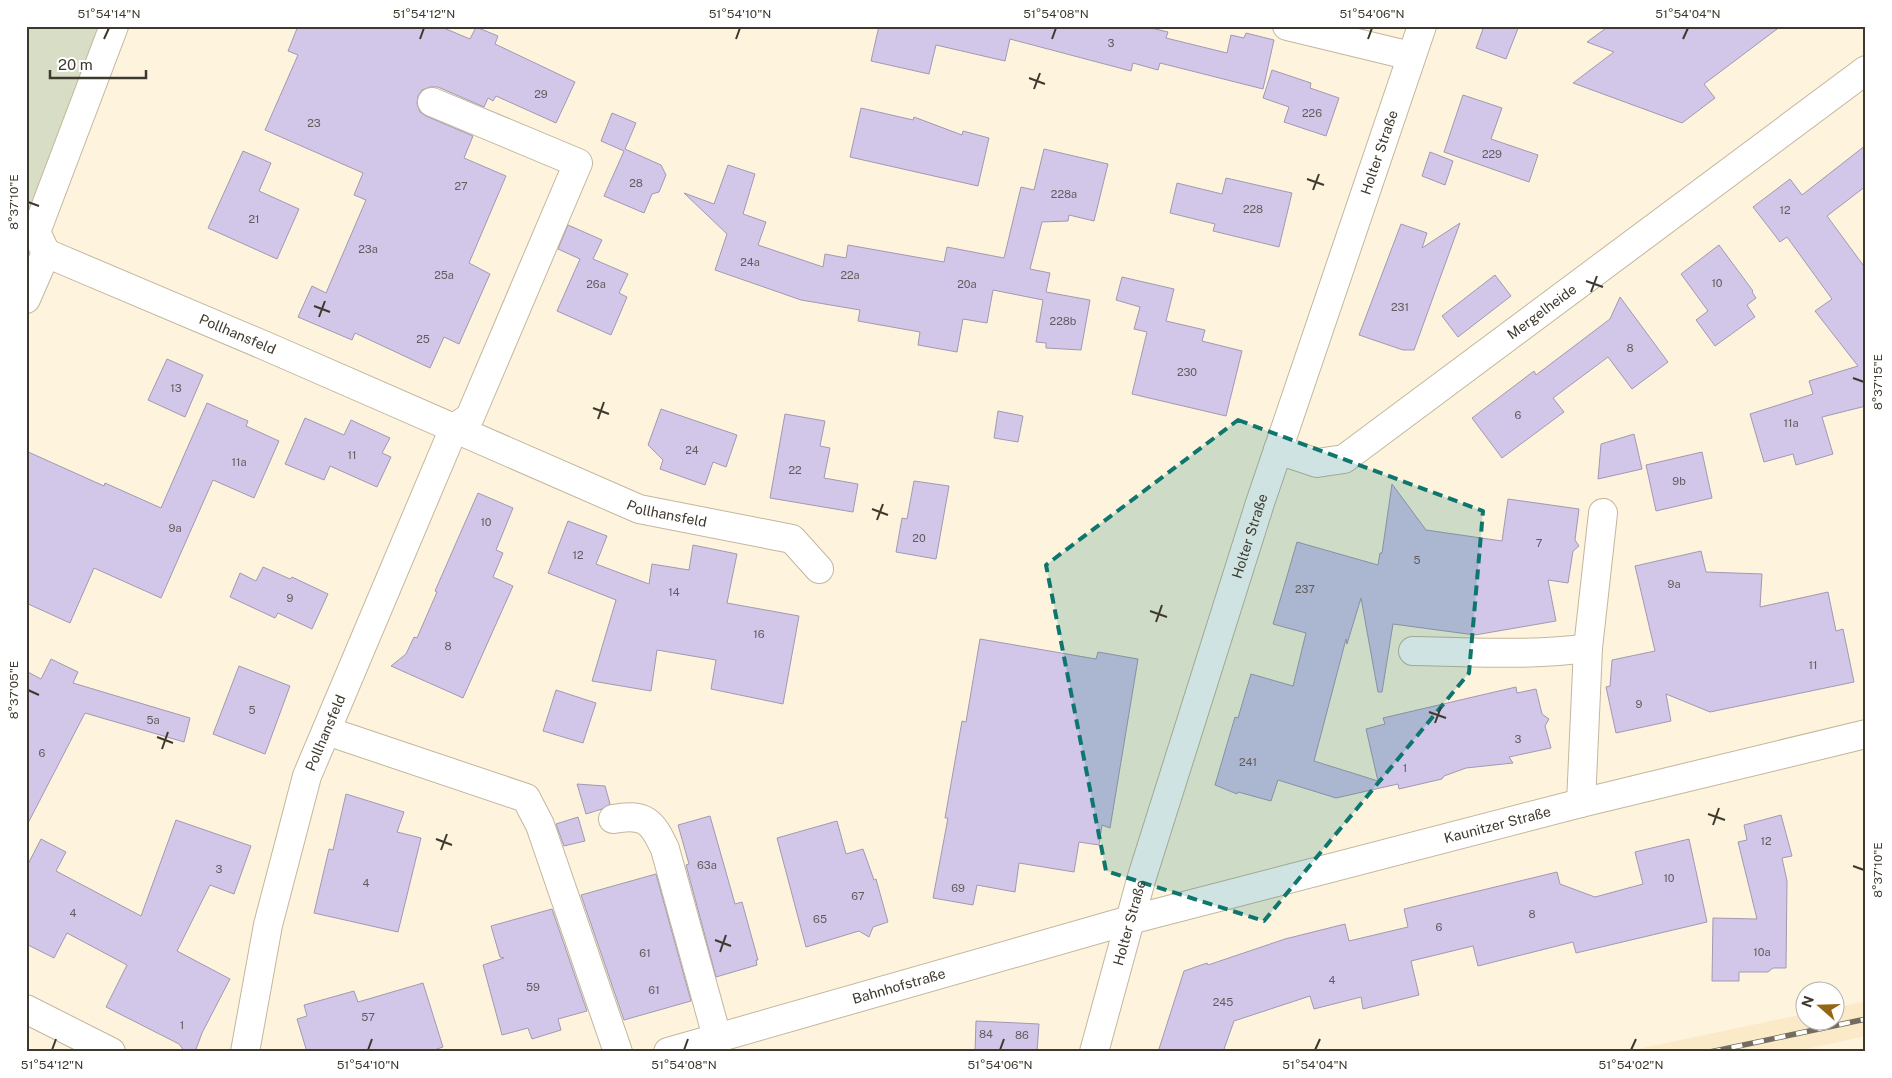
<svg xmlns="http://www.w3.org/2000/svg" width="1892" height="1078" viewBox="0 0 1892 1078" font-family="'Public Sans',sans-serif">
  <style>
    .built { fill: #fbeac8 }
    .green { fill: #d8ddc6 }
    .building { fill: #d2c6e9; stroke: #a299b2 }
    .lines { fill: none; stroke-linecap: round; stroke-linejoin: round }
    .minor-casing { stroke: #c3b69d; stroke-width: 30 }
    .minor { stroke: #fff; stroke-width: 28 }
    .rail-casing { stroke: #736d5f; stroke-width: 5.5 }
    .rail { stroke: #fff; stroke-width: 4; stroke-dasharray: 11; stroke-linecap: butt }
    .marked { fill: #0f766e; fill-opacity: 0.2; stroke: #0f766e; stroke-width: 4; stroke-dasharray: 10 6; stroke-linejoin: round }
    .ticks { fill: none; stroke: #3e392e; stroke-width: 2 }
    .labels { text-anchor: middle; stroke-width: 4.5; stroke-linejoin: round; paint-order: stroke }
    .number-label { font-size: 11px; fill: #635c5d }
    .street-label { font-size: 14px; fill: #3e392e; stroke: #fff }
    .neatline { fill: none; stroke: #3e392e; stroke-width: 2 }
    .ticks-label { font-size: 12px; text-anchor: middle; fill: #3e392e }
  </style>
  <rect width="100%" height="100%" fill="#fef4de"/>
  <path class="built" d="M1866,1001V1036L1793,1052H1623L1804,1014V1020H1834L1835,1008Z"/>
  <path class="green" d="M26,26H104L26,222Z"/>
  <path class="building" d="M298,26H439L470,39L476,27L498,36L495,44L575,82L556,123L496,96L493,101L488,98L484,107L438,87H430L422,90L418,96L417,104L420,112L426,116L473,136L464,158L506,176L469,263L490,274L459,344L444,337L430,368L355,333L352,340L298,317L312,286L326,293L366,200L354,195L363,173L265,130L298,55L288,51Z
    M879,26H1143L1168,32L1166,38L1227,53L1231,35L1244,38L1246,33L1274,40L1263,89L1160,63L1158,70L1133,63L1131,71L1010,39L1005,61L936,45L929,74L871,61Z
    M1484,26H1519L1506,59L1476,48Z
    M1609,26H1781L1704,84L1715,98L1682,123L1573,83L1614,52L1587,42Z
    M1272,70L1311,83L1310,88L1339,98L1326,136L1284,122L1289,107L1263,98Z
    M1463,95L1502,108L1491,139L1538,155L1529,182L1444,152Z
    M861,108L913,120L914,117L962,135L963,131L989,138L978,186L850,157Z
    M612,113L636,123L625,149L661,165L666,175L659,192L652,194L644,213L604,196L624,151L601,141Z
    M1866,145V186L1827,216L1866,269V406L1822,417L1833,454L1796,465L1793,454L1764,462L1750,414L1813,394L1809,381L1858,366L1815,311L1832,299L1787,237L1780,242L1753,207L1790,179L1802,195Z
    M1044,149L1108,164L1094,221L1069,215L1068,221L1042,222L1030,269L1050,273L1046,292L1090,300L1081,350L1046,348V343L1036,342L1043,300L993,290L987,323L963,319L957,352L918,345L920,332L858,321L860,310L801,300L715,270L727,234L684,193L714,204L728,165L755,174L743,214L766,222L758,245L823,267L825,254L846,258L848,245L944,262L947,247L1004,258L1021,187L1034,190Z
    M243,151L271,163L259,191L299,209L277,259L208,228Z
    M1430,152L1453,161L1445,185L1422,176Z
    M1226,178L1292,193L1279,247L1213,231L1215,224L1170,213L1177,183L1222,194Z
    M1460,223L1414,350H1403L1359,335L1401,224L1427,233L1422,248Z
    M568,225L602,240L593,259L628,274L619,293L627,297L611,335L557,311L580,259L558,249Z
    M1719,245L1753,291L1752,292L1756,298L1747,305L1755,317L1715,346L1696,320L1708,311L1681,274Z
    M1495,275L1511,296L1458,337L1442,316Z
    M1122,277L1174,289L1166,321L1205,330L1202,341L1242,351L1226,416L1132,394L1147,332L1134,329L1140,307L1116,300Z
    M1620,297L1668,362L1632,389L1608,357L1553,398L1564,412L1502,458L1472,418L1534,371L1536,375L1610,319Z
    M167,359L203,375L185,417L148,400Z
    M207,403L248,421L246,426L279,441L254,498L213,480L161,598L94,568L70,623L26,603V451L104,486L105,483L161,508Z
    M661,409L737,435L726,467L713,462L705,485L660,469L663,460L648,445Z
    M998,411L1023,416L1018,442L994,438Z
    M785,414L825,421L820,446L830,448L824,478L858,484L853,512L770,498Z
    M305,418L344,435L351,420L390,438L382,453L391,457L377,487L330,466L324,480L285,464Z
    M1634,434L1642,469L1598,479L1601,444Z
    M1702,452L1712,498L1656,511L1646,465Z
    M914,481L949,486L936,559L896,552L902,518L907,519Z
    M1392,484L1426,530L1502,541L1508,499L1579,509L1575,540L1579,546L1573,551L1568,583L1548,580L1556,621L1475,635L1393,624L1382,692H1378L1361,598L1347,644L1346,639L1314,761L1378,781L1366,729L1385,724L1383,718L1516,687L1517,693L1536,689L1542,714L1549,719L1545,726L1551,748L1509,757L1513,763L1466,768L1444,776L1442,779L1399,789L1398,784L1336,798L1278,780L1271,801L1238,792L1237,794L1215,785L1235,717L1238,718L1251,674L1293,686L1306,633L1273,624L1297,542L1378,565L1380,553H1382Z
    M478,493L513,508L496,550L503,553L493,577L513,586L463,698L391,666L406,654L414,637L417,638L437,592L435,591Z
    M568,521L607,536L596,564L649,584L652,564L689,570L693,545L737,554L727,603L799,616L783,704L711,689L716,660L657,650L651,691L592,681L616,600L548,573Z
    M1701,551L1706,572L1762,574L1760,607L1828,592L1836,631L1843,629L1854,682L1710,712L1666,694L1671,721L1616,733L1606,687L1610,686L1612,660L1655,651L1635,566Z
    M263,567L290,579L292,577L328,594L312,629L278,613L275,618L230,597L240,573L256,581Z
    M980,639L1096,659L1098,652L1138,659L1110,828L1102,825L1099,845L1079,842L1074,872L1019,863L1015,892L977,885L973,905L933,898L948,818H945L962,721L966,722Z
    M51,659L78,672L73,683L190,718L184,742L85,713L26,827V671L41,679Z
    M239,666L290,686L265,754L213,734Z
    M556,690L596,703L583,743L543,731Z
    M577,784L605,786L610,804L602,809L586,814Z
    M346,794L404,812L397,832L421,838L398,932L314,913L329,849L333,850Z
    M1781,815L1792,856L1782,858L1787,881L1786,968H1773L1768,972H1739V981H1712L1713,918L1757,919L1738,842L1747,840L1744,825Z
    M710,816L735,904L742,902L758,960H756L757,965L716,977L686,865L689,864L678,825Z
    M578,817L585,841L564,846L556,824Z
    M176,820L251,846L234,894L210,885L177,951L230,979L202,1033L195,1052H185L179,1044L106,1007L127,965L67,933L54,958L26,944V868L41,839L66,852L56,871L141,916Z
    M837,821L846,854L863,849L874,880L876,879L888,922L873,927L869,937L859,931L806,947L777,838Z
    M1689,839L1707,922L1576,953L1573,942L1478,966L1473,946L1411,961L1419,995L1363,1009L1361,997L1314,1009L1310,996L1234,1021L1223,1052H1158L1184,971L1207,963L1208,965L1285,939L1345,924L1349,941L1408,927L1404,909L1557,872L1560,884L1595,897L1643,884L1635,852Z
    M656,874L691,1001L624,1020L581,895Z
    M552,909L587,1011L558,1019L561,1030L532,1039L528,1028L502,1035L483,965L504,958L500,957L491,926Z
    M423,983L443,1047L428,1052H307L297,1019L307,1016L304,1005L354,991L358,1002Z
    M976,1021L1039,1024L1037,1052H975Z"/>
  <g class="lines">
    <g class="minor-casing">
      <g id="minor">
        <path d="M1287,26L1411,56"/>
        <path id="s1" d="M46,253L268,347L639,509L792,539L819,569"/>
        <path d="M26,299L46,253L36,232L114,26"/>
        <path id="s2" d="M1278,450L1317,463L1344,459L1866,70"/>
        <path d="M1413,651C1468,652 1533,656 1588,648"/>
        <path d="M327,731L526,798L540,825L618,1052"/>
        <path d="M1581,803L1588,648L1603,513"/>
        <path d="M613,819C645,813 652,821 665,849L717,1037"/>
        <path d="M26,1009L111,1052"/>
        <path id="s3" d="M245,1052L268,925L307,776L454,428L470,417L578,163L432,102"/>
        <path id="s4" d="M668,1052L1130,920L1581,803L1866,734"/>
        <path id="s5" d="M1094,1052L1141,880L1260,503L1422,26"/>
      </g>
    </g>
    <use href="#minor" class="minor"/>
    <g class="rail-casing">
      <path id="rail" d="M1710,1052L1866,1019"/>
    </g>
    <use href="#rail" class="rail"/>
  </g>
  <path class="marked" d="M1238,420L1483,511L1469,673L1264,921L1106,871L1046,565Z"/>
  <path class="ticks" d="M104,39L109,28M420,39L424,28M736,39L740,28M1052,39L1056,28M1368,39L1372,28M1683,39L1688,28M1029,78L1045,84M1034,89L1040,73M1307,179L1324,185M1313,190L1319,174M28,202L39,206M1586,281L1603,287M1591,292L1597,276M314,306L330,312M319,317L325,301M1853,378L1864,382M593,408L609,414M598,419L604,402M872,509L888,515M877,520L883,504M1150,611L1167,617M1156,622L1162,605M28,690L39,695M1429,712L1446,718M1435,723L1441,707M157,737L173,743M162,749L168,732M1708,814L1725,820M1713,825L1719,808M436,839L452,845M441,850L447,834M1853,866L1864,870M715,940L731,946M720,952L726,935M52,1050L56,1039M368,1050L372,1039M684,1050L688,1039M1000,1050L1004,1039M1315,1050L1320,1039M1631,1050L1636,1039"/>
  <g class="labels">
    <g class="number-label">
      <text x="1111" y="47">3</text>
      <text x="541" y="98">29</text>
      <text x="1312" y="117">226</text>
      <text x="314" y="127">23</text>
      <text x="1492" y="158">229</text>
      <text x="636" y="187">28</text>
      <text x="461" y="190">27</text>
      <text x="1064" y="198">228a</text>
      <text x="1253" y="213">228</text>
      <text x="1785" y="214">12</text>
      <text x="254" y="223">21</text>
      <text x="368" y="253">23a</text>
      <text x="750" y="266">24a</text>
      <text x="444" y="279">25a</text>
      <text x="850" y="279">22a</text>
      <text x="1717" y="287">10</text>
      <text x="596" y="288">26a</text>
      <text x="967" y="288">20a</text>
      <text x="1400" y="311">231</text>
      <text x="1063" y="325">228b</text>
      <text x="423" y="343">25</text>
      <text x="1630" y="352">8</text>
      <text x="1187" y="376">230</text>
      <text x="176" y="392">13</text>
      <text x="1518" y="419">6</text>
      <text x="1791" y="427">11a</text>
      <text x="692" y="454">24</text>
      <text x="352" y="459">11</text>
      <text x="239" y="466">11a</text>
      <text x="795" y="474">22</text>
      <text x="1679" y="485">9b</text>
      <text x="486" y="526">10</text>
      <text x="175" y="532">9a</text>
      <text x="919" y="542">20</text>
      <text x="1539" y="547">7</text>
      <text x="578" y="559">12</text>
      <text x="1417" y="564">5</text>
      <text x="1674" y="588">9a</text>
      <text x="1305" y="593">237</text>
      <text x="674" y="596">14</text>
      <text x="290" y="602">9</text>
      <text x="759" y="638">16</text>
      <text x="448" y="650">8</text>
      <text x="1813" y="669">11</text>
      <text x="1639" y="708">9</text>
      <text x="252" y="714">5</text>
      <text x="153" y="724">5a</text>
      <text x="1518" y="743">3</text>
      <text x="42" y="757">6</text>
      <text x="1248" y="766">241</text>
      <text x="1405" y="772">1</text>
      <text x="1766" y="845">12</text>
      <text x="707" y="869">63a</text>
      <text x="219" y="873">3</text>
      <text x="1669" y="882">10</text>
      <text x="366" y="887">4</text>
      <text x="958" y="892">69</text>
      <text x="858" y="900">67</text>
      <text x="73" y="917">4</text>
      <text x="1532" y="918">8</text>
      <text x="820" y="923">65</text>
      <text x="1439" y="931">6</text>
      <text x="1762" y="956">10a</text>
      <text x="645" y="957">61</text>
      <text x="1332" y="984">4</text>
      <text x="533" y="991">59</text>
      <text x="654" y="994">61</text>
      <text x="1223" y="1006">245</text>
      <text x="368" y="1021">57</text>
      <text x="182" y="1029">1</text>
      <text x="986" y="1038">84</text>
      <text x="1022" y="1039">86</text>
    </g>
    <g class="street-label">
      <text dy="5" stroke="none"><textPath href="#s5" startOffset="944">Holter Straße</textPath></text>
      <text dy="5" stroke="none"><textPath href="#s2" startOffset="315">Mergelheide</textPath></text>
      <text dy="5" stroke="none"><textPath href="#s1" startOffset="208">Pollhansfeld</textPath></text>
      <text dy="5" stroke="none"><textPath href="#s1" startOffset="674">Pollhansfeld</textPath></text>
      <text dy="5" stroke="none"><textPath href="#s5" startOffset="539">Holter Straße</textPath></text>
      <text dy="5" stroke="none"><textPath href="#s3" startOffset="330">Pollhansfeld</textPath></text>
      <text dy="5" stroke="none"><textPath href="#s4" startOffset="860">Kaunitzer Straße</textPath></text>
      <text dy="5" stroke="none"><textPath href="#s5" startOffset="134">Holter Straße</textPath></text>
      <text dy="5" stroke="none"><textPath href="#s4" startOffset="240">Bahnhofstraße</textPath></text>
    </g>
  </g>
  <rect width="1892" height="1078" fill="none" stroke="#ffffff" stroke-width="55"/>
  <g transform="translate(1820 1006) rotate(290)"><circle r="24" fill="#ffffff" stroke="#b2b0ab"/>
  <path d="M0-4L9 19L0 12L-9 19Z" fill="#946614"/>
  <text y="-8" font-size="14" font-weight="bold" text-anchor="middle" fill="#3e392e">N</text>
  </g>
  <path d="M50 70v8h96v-8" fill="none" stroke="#3e392e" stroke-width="2.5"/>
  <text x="58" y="70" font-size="15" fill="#3e392e" stroke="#ffffff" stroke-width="4" paint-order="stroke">20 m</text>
  <rect x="28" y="28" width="1836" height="1022" class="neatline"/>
  <g class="ticks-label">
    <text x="109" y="18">51°54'14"N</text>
    <text x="424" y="18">51°54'12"N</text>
    <text x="740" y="18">51°54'10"N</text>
    <text x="1056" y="18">51°54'08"N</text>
    <text x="1372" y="18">51°54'06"N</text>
    <text x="1688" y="18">51°54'04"N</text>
    <text transform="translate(14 202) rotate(-90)" y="4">8°37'10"E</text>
    <text transform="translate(1878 382) rotate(-90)" y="4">8°37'15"E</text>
    <text transform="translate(14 690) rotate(-90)" y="4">8°37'05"E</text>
    <text transform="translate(1878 870) rotate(-90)" y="4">8°37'10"E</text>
    <text x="52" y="1069">51°54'12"N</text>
    <text x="368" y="1069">51°54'10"N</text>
    <text x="684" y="1069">51°54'08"N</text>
    <text x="1000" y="1069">51°54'06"N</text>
    <text x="1315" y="1069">51°54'04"N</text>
    <text x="1631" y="1069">51°54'02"N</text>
  </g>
</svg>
